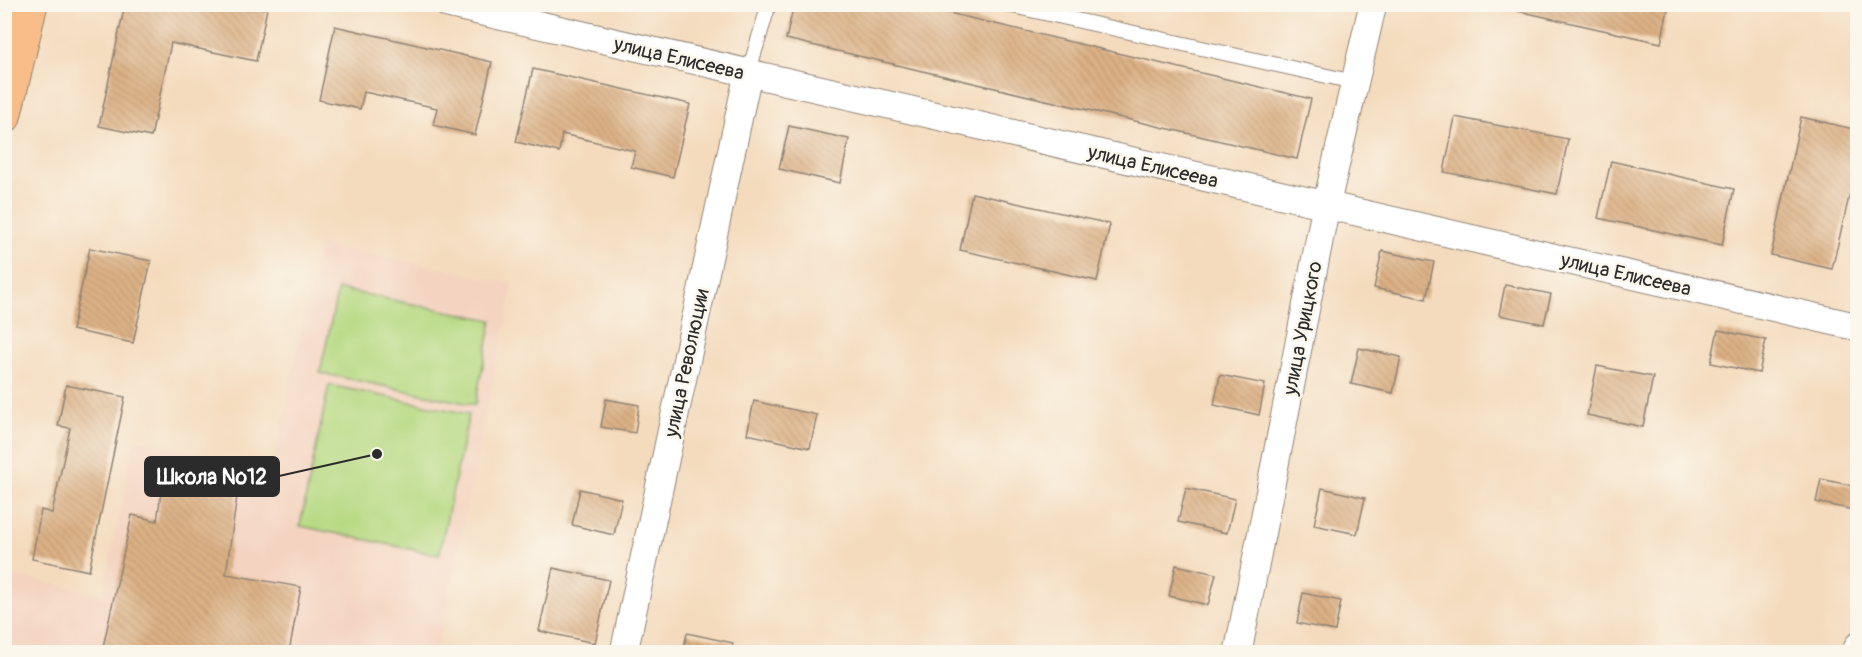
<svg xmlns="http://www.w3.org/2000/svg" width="1862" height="657" viewBox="0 0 1862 657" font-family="Pangolin,sans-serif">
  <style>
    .built { fill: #f4d3c0 }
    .grass { fill: #b6d981; stroke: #708256; stroke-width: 1.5 }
    .building { fill: url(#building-back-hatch) }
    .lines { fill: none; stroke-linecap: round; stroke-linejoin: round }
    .lane-casing { stroke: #908374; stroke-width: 16 }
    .street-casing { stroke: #908374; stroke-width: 29 }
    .primary-casing { stroke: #908374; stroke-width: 35 }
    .lane { stroke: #fff; stroke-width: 14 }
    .street { stroke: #fff; stroke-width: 27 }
    .primary { stroke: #f8bd89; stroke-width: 33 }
    .labels { text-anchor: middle; stroke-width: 5; stroke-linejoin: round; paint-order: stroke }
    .street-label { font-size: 20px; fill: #2b2b2b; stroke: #fbf7ec }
    .leader { fill: none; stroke: #2b2b2b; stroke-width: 2 }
    .callout-dot { fill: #2b2b2b; stroke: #fbf7ec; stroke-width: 2 }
    .callout { fill: #2b2b2b; stroke: #2b2b2b; stroke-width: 2 }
    .callout-label { font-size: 21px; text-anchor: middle; font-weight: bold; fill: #fff }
  </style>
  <defs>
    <pattern id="building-back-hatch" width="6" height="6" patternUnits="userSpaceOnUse" patternTransform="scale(1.5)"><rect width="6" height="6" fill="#dcb185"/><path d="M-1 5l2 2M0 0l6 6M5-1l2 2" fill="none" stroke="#bd9873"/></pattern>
  </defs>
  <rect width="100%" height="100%" fill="#fbf7ec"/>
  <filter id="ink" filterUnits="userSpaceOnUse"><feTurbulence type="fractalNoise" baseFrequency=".0167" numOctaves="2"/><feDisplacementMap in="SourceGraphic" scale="12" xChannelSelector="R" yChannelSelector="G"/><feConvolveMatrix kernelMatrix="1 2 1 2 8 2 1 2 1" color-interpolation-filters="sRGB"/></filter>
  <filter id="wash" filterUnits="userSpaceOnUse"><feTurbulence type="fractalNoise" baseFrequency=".008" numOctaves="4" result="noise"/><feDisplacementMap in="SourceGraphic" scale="24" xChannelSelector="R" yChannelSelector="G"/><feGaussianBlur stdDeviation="1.35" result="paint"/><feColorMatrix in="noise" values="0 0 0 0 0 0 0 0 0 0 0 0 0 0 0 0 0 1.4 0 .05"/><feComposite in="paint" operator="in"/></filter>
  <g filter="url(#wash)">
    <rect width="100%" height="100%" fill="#f4dbbe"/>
    <path class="built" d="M319,244L513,284L437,652H5L4,574L103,594L134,440L273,468Z"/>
    <path class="grass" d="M338,289L492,320L475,405L320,373Z
      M329,385L469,414L439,555L300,526Z"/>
    <g id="blocks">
      <path class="building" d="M125,4H248L267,9L256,61L171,43L151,137L99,126Z
        M794,4H911L1311,99L1297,159L786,39Z
        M1487,4H1669L1661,43Z
        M335,26L492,62L475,135L433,125L437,108L364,92L360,109L319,100Z
        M533,69L690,104L673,177L631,167L635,151L562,134L559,152L516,142Z
        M1455,117L1568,139L1557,194L1444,172Z
        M1801,117L1858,130V159L1832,269L1771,255Z
        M789,126L849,139L840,183L779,169Z
        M1611,161L1734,189L1722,245L1598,218Z
        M972,193L1110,224L1097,281L960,250Z
        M90,248L151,261L133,343L72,330Z
        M1382,251L1434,262L1426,299L1374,288Z
        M1505,285L1551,294L1544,324L1499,315Z
        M1718,330L1766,340L1759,373L1711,363Z
        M1359,348L1401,357L1393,393L1351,384Z
        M1597,366L1653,377L1643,427L1587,415Z
        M1220,375L1265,384L1259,415L1214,405Z
        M66,385L125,397L89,571L32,559L41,510L52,513L70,428L58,426Z
        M606,399L639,405L635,433L601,427Z
        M754,401L817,415L810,448L747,434Z
        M164,472L239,482L226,574L301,587L289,652H127L103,647L132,515L157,521Z
        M1821,479L1858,487V511L1816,502Z
        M1186,488L1235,499L1227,533L1178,522Z
        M1322,488L1365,498L1357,534L1314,525Z
        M580,489L622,499L614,535L572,525Z
        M1176,565L1216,574L1208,605L1169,596Z
        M553,568L609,580L595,643L539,631Z
        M1303,593L1341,601L1335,631L1297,623Z
        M687,633L733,643L731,652H683Z"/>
    </g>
  </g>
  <g filter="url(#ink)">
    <use href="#blocks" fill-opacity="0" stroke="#908374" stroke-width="1.5"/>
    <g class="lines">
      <g class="lane-casing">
        <path id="lane" d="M1004,4L1354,82
          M748,74L769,4"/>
      </g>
      <g class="street-casing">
        <path id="street" d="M448,4L1858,327
          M624,652L748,74
          M1238,652L1326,206L1373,4
          M1856,652L1858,646"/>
      </g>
      <g class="primary-casing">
        <path id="primary" d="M4,117L31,4"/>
      </g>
      <use href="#lane" class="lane"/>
      <use href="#street" class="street"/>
      <use href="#primary" class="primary"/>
    </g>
  </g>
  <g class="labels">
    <g class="street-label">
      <text transform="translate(679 58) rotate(13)" y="7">улица Елисеева</text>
      <text transform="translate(1153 166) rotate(13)" y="7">улица Елисеева</text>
      <text transform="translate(1626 274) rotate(13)" y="7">улица Елисеева</text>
      <text transform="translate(1302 328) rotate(-79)" y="7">улица Урицкого</text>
      <text transform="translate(686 363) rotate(-78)" y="7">улица Революции</text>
    </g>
  </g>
  <path class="leader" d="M377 454L279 476"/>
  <circle class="callout-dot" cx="377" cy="454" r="6"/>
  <rect class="callout" x="145" y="457" width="134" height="39" rx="6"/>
  <g class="callout-label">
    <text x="212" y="484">Школа №12</text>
  </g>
  <rect width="1862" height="657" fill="none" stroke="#fbf7ec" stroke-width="24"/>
</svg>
